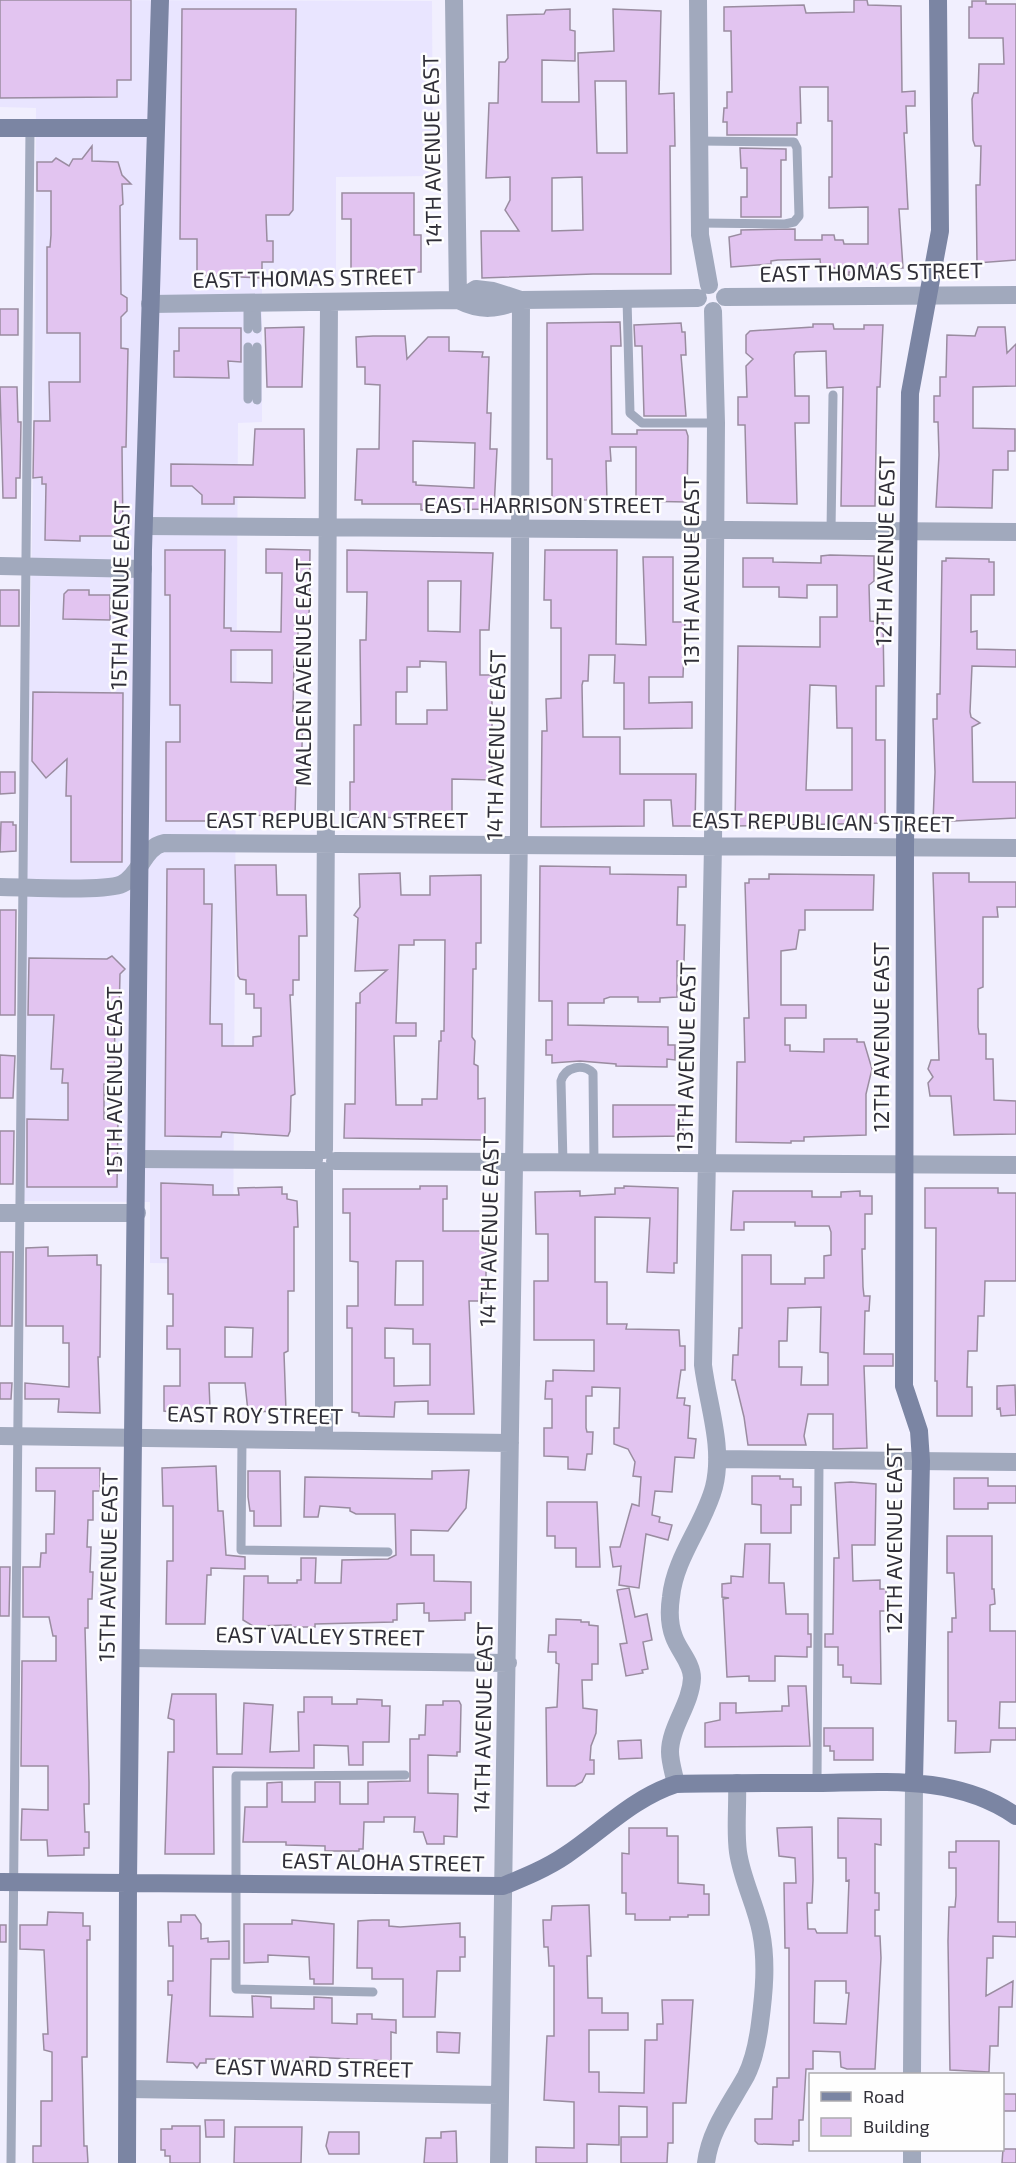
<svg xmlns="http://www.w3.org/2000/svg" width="1016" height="2163" viewBox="0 0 1016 2163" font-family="'Exo 2',sans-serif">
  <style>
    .built { fill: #e9e5ff }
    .building { fill: #e2c4f0; stroke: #9a8ca0; stroke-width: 1.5; fill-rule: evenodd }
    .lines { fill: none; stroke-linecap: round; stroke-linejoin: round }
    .lane { stroke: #a1a9bd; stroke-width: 9 }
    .street { stroke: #a1a9bd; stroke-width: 18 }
    .secondary { stroke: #7b85a3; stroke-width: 18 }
    .labels { text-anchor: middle; stroke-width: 5; stroke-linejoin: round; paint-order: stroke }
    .street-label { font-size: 22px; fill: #302f38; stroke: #fefefe }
  </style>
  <rect width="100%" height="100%" fill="#f1effe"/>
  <path class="built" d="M0,0L432,1L433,176L336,177V286L262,287V422L238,423L233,1264L150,1263V1202L21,1201L35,346L36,108L0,107Z"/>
  <path class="building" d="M0,0H131V80H117V97L0,98Z
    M854,0H867L868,5L901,6L902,92L915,91V106H906L907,133H904L908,209H899L903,268H859V272H849V275H836L835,268H821L820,259L778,260L771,261V264L731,267L729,237L741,234V230L795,229V240H822V235H834L835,240H843L844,244H868V207L829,208V177H832V121H828V87H800L801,123H797V135H727V122H723L724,108H727V92H732L731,31H724V7L804,5L806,13L854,12Z
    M972,1H986V4H1016V260L977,263L976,185H980L981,146H975L973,140L972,99L974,93H978L979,64H1004L1003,38H969V7H972Z
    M182,9H296L293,210L289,215H266L267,241H273V262H262V278L197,275V239H180Z
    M570,9V30L575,31V61L542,60V102H579L578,53L614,51L613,9L661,11L659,94L674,93L675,146H670L671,274H593L482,278L481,231H519L505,210L510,200V177L486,178L489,103H498L499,62H505L508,58L507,15L544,14L546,10ZM595,81H626L627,153H597ZM582,177L583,230L552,231V178Z
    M92,146V161L118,162L122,175L131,184H122L123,204L120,206L121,294L127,298V311L121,317V348L128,349L126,447H122L123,536H80V541L45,540L46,484H42V477L33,478L34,421H50L49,382H80V333H47V247H50L51,235V191H37V162H52L56,158L69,166L73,159H82Z
    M740,148L786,149V160H781V217H741V197H747V168H741Z
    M342,193H414V235H421V272H351V219H342Z
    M0,309H18V335H0Z
    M620,322L621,346H611L612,434H637V430H686L688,436L687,502L636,501V447H610L611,461H606L607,500H552V459H547V323Z
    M681,323L682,332H685L686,355H681L686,416H644L642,346H635L634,325Z
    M813,324H833L834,329H864V325H883L880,387H877L875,506H841L843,387L827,388L826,351L796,352L794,355L795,396H809V423H795L797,504L747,503L745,425H738V397H747L746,366L753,359L746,353V335L750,331L813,327Z
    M304,327L302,387H267L265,328Z
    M978,327H1005L1007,353L1016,344V386L973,387V428L1015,429V451H1008V470H993L992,508L936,507L939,455L938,422H934V396H940V377H946L947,335L975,336Z
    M179,328H241V362L228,361L229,378L174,377V351H179Z
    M373,336H405L407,359L428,337H449V351L483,352L482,357H489L487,413H491L490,449H497L494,509L421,510V504H362V500H355L357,449H379L380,385L365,384V367H357L356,337ZM413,441L475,443L474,488L416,485V482H413Z
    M0,387H17L18,422H21L20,478H16V498H3Z
    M255,429H304L305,498L234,497V504H202V495L192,486H171V464L253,465Z
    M266,549L310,550L309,623H298V661H294L293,711H300L303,714L301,779H296L295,816L232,815V821H166V742H180V705H170V595H165V550H225L224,628H231V631L281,632L282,573H266ZM231,650H272V683L231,682Z
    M347,550L493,553L489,630H480V675H492V780L452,779V822H422V818L350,817V782H354V725H361L360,640H366L367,592H347ZM428,581H461L460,632L428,631ZM420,661L446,662L447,710H427V724H396V692H407V667H420Z
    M545,550H617L616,644L646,645L643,557H673V622H685L683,677H649V703L692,702V728L624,729V683H614L615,655H589L588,681H583L582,685L583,737H620V774H696L695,826H673L671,800H644V826L541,827L542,731H547L546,699L561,698V628H551V600H544Z
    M830,555L874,556V581L869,585L870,621L883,622L884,686H876V740H885V823L735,826L738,646L820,647V617H837V585H807V598L779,597V587H743V558H773V562L821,563V556ZM810,685L836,686L837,728H852V790H806Z
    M946,558L989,559V562H994V595H971V632L977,631V649L1016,650V667L972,666L970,712L971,717L980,723L972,727L973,782H1016V818L933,822L935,772L933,719H937V694H940L942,561H946Z
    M0,590H19V626H0Z
    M68,590H89V595H110V620L63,619L64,594Z
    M33,692L123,693L122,862H71V796H66L67,759L46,778L32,761Z
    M0,772H15V793L0,794Z
    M1,822H13V825H16V851L0,852Z
    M235,865H276L277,895H306L307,936H299V980H293V995H290L295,1094L291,1096L290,1131L288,1136L222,1132L221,1137L165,1136L167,869H204V904H212L210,1024H222V1046H253V1037L261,1036V1008H254V994H246V980L240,979L238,976Z
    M540,866L610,867V874L686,875V887H678L677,925H685L684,961H677V997L660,998V1002H638V997H610L604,999V1003H568V1025L668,1027V1045H675V1060L667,1059V1067L616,1066V1064L580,1061L552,1063V1055H546V1040H552V1001H539Z
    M400,873L401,895H430V876L481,875V943H476V969H473L472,1037L475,1041L474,1064L478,1066V1099L485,1098V1140L344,1138L345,1104H355L356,1003H360V993L387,970L355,971L358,918L354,915L360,907L359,874ZM414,940H445L444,1031H441V1041H439L437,1099H422V1105H396L394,1036H416V1023H396L399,945H414Z
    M933,873H969V882H1016V907H997L998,917H983V987L978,989V1027L979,1034H986V1059H993L994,1100L1016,1101V1134L954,1135L951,1096H930L928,1083L933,1077L928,1069L931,1060H939Z
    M769,874L874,875L873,910H805V930H799L796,949L781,951V1005H806V1018H785V1045H790V1051L824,1052V1039H857V1042H864L872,1069L866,1094V1135L804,1137V1141H791V1143L736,1142L737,1062H745L744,1018H749L745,883H749V879H769Z
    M0,910H16L15,1015H0Z
    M112,956L125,969L120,974L119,1016H115L114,1084H104V1119H118L117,1187H27V1119L68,1120V1083H62L63,1069H51L54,1015H28L29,958L107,959Z
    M0,1055L15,1056L13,1098H0Z
    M613,1105H683V1136L613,1137Z
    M0,1131H14L13,1184H0Z
    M161,1183L213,1185V1195H239L238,1188L282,1187V1194H287V1199L297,1201L298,1227H294V1291H288V1351L284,1353L286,1411L248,1412L245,1383H209L210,1408L198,1409V1415L178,1416V1413L164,1411V1386H180V1349H167V1326H173V1294H168V1258H161ZM225,1327L253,1328L252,1357H225Z
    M420,1186H447V1199H443V1231H486V1301H469L474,1414H428V1401L395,1402L394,1417L359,1416V1413L352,1412V1328H347V1306H358V1262L350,1261V1213H343V1189H420ZM396,1261H423V1305H395ZM385,1328L413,1329V1344H430V1385L394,1386V1358H385Z
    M624,1186L678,1188L677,1263H674V1273L647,1272L650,1218L595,1217V1282H607V1324H627L626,1329L679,1330L680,1346H685V1370H681L677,1398H685L684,1405L690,1406L688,1438L696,1439L694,1458L675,1457L672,1492L655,1491L652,1515L660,1517L659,1522L672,1525L668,1540L646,1534L639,1588L619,1585L621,1566L613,1567L610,1547H620L632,1504L639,1506L641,1477L633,1476L635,1462L628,1449L614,1444V1428H619L620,1388L592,1387V1396H586V1428L587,1432H593L592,1454H587L585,1470L568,1469V1457L544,1456V1428H552V1399H545L546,1381H553V1370L594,1371V1340H534V1281H548V1234H536L535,1192L580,1191V1196L615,1194V1188H624Z
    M925,1188H998V1193H1016V1281H985L984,1316H978L977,1351H968L967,1387H972V1416H937V1381H935L936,1228H925Z
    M733,1191H812V1197H841V1192L860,1191V1196H872V1214H865V1249H862L863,1287L864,1296H870L869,1311H865L864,1354H893V1366H864L867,1448L833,1449V1414H808L804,1436L806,1445H748L744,1417L735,1380H732L733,1355H738L739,1328H742V1255H771V1284H805V1278H824V1256L831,1255V1232L829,1226H795V1222H744V1230H731ZM821,1307L820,1352L828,1353V1385H801L802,1367H779V1341H787L788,1308Z
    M48,1247V1256L97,1255V1265H101L100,1357H98L100,1413L58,1412L59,1399H25V1383L69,1387V1343H63V1326H26V1248Z
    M0,1252H13L12,1326H0Z
    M0,1383H12L11,1399H0Z
    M1015,1385L1016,1415L1001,1416L1000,1408L997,1409V1386Z
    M216,1466L218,1511H223L226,1555L245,1557V1569L211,1568V1575H207L205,1624H166L167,1561H173V1506H163L162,1468Z
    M36,1468H100V1491H93V1520H88L87,1547H91L90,1572H93L92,1599H88V1628H85L89,1782V1804H84L85,1832H89V1848H84V1855L48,1856L47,1840H21L22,1809L48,1810V1766H21L22,1661H56V1636H53L49,1617H23V1567H40L41,1553H46V1534H54L55,1491H36Z
    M469,1470L466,1508L448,1531L411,1530V1555H434V1581L471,1582V1613H465V1620L429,1621V1613H424V1603L397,1604V1620H393V1622L315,1624V1627H291V1625L253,1626L243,1620L244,1576H268V1583H297V1580H301V1558H316L315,1583H341L342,1560L388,1559L396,1555L395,1514H356L350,1511V1508L320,1506L318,1517H304L305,1477L432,1479V1471Z
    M248,1471H280L281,1526H254V1511H250L248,1497Z
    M752,1476H780V1479H793V1487H801V1505H791V1533H761V1505L752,1504Z
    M954,1478H988V1486H1016V1503H988V1509H954Z
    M851,1482L876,1484L875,1545H852L853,1581L880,1580V1589H886V1611H880L881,1684L851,1683V1677H843V1665H838V1647H825V1634H833L834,1558H839L835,1483Z
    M547,1502H597L600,1567H576V1548H555V1536H547Z
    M947,1536H992V1589H994L995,1604L990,1605V1631H1016V1702H1000L999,1728H1016V1740H991L990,1752L955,1753L956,1721H948V1632H952V1618H956L954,1573H947Z
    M745,1544H770L769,1583H784L786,1614H808V1634H811V1647H807V1657L775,1656V1681H749V1676L727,1677L723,1599L729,1598L722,1597V1584L731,1583V1576L743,1577Z
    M0,1567H10L9,1616H0Z
    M629,1588L635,1617L647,1614L652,1640L643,1642L648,1669L642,1670L643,1673L626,1676L620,1644L627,1643L617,1590Z
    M556,1619L581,1620V1622H589V1625L598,1626V1664H592V1680H582L583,1708L597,1710L596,1733L591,1746L590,1760H594V1774H586L582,1782L575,1786H547L546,1708L557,1707L559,1664L556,1663V1652H548L549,1635H556Z
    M788,1686H806L810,1746L705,1747V1723L720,1720V1703H736V1713L782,1711V1706H789Z
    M172,1694H216L217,1754H242L244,1703L273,1705L270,1752L299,1751L298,1712H304V1697H332V1704H357V1699L382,1700V1706H390L389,1742H363V1765H349L348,1746L314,1745V1768L213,1767L214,1854H165L168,1752H174V1720L168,1718Z
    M443,1701H459L461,1705L460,1752H457V1756L428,1755V1793L458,1794L457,1837L444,1836V1844H427L423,1832H414L415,1817H384V1822H364L363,1849H359V1851H325V1846L286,1845V1842H243L245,1807H267V1783L282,1782V1802H315V1782H340V1804H368V1782L410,1781V1739H419V1735H425L426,1705H443Z
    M824,1728H873V1760H834V1751H830V1746H824Z
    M641,1740L642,1758L619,1759L618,1741Z
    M838,1818L881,1819V1845L875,1844V1893H879V1910H875V1936H880L881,1958L875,2069H847L841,2067L840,2052L813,2051V2069H806L803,2120H799V2141H793V2145L758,2144L755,2141V2119H772L773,2087H777V2078H789V1948H785L784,1883H796L795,1858L779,1856L777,1828L812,1827L813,1880L812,1903H807L808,1929H815L817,1933H847L849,1880L846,1881V1858H838ZM815,1981H846V1993H849L846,2024L814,2023Z
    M629,1828H667V1836H678V1883L704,1885V1894H709V1915H688V1917H670V1920H635V1914H626V1893H622V1853L629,1854Z
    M956,1841H999L998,1922H1016V1937L993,1936V1958H987L986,1996L1013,1981L1012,2007H999L998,2046H990L989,2072L950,2070L948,1941L949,1907H955L956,1896V1868H949V1852H956Z
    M589,1905L591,1956H587L588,1998H602V2013H628V2030H589V2072H599V2092L644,2093L645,2040H657V2024H663L662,2000H693L686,2103H673V2143H668L667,2163H621V2137H647V2107L619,2106V2145L587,2144V2163H536V2147L574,2148V2102L544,2100L547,2036H554V1966H549L548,1947H544L543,1920H551L552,1906Z
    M48,1912L83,1913V1926H90V1940H87V2057H82L84,2146H87L88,2163H33V2146H41V2101H52V2052L44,2050L43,2034H48L44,1950L20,1949V1925H47Z
    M181,1915H195L201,1924V1939L208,1938V1942L229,1941V1959H211L210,2016L253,2017L252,1996L271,1997V2008L314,2009V1997L332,1998V2023L357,2024V2014H372V2019L396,2020V2033L391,2032V2061L310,2057V2061L267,2060L256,2063H243V2059H206V2063H200L197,2068L193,2063L167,2062L172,1995H168V1981H173V1946H169L168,1922H181Z
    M292,1920L334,1924L333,1984H314V1979H310L309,1957L268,1955V1962L244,1963V1924H292Z
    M372,1920H389V1926L400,1927L460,1923V1937H465V1957H460V1971H437L435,2017H403V1979H372V1968H357L358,1921Z
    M0,1925H6V1942H0Z
    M437,2032L460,2033L459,2053L437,2052Z
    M1002,2094H1016V2111H1002Z
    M205,2120H224V2137H206Z
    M172,2126H200V2163H170V2156H165V2150H161V2129H172Z
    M235,2127H302L301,2163H234Z
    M456,2131L457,2163H424L426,2138H441V2132Z
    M329,2132H359V2154H329L326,2146Z
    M1003,2149H1016V2163H1002Z"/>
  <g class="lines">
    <path class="lane" d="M699,141L794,142L797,148L799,216L794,222L785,224L700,223
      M627,299L630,413L642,423H716
      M248,303V329
      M256,303L257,329
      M257,347V400
      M248,399V347
      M831,531L833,395
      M563,1163L561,1081C565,1067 583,1063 593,1073L594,1163
      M242,1439L241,1550L388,1552
      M817,1783L819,1460
      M373,1992L236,1989V1776L405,1775
      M11,2163L30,128"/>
    <path class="street" d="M454,0L458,300
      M698,0L700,235L709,285
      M725,297L1016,295
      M458,300L476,289L493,291L521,300L698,298
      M150,304L458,300C482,312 497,309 521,300
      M144,526L1016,532
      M0,566L143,569
      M0,887C23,887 106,892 122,884C141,875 143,847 164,843L1016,848
      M324,1150L329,303
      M137,1159L314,1160
      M335,1161L1016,1165
      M324,1171V1439
      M0,1213H137
      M0,1436L510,1443
      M717,1459L1016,1462
      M131,1658L508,1663
      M676,1784C674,1774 670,1762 670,1752C670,1727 691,1704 692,1678C692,1663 679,1651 674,1637C669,1624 669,1610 671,1597C675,1557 704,1525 714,1487C724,1447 708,1405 703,1365L713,845L716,423L713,311
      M912,2074L914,1782
      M129,2089L499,2095
      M499,2163L519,832L521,300
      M706,2163C710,2130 730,2105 746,2076C753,2062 758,2039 760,2023C764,1993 767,1962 761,1932C756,1905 742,1880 738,1852C735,1830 738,1806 737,1783
      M912,2163V2150"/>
    <path class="secondary" d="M0,128H155
      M914,1782L921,1461L919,1431L904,1386L905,847L910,393L940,231L938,0
      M0,1882L503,1886C525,1877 547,1868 566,1855C603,1830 633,1798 676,1784C723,1783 770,1783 818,1783C886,1782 957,1775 1016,1816
      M127,2163L128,1882L143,550L160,0"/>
  </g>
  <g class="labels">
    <g class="street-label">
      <text transform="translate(432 150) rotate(-91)" y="8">14TH AVENUE EAST</text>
      <text transform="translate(871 272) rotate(-1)" y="8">EAST THOMAS STREET</text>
      <text transform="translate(304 278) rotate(-1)" y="8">EAST THOMAS STREET</text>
      <text x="544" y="513">EAST HARRISON STREET</text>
      <text transform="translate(885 551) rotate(-89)" y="8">12TH AVENUE EAST</text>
      <text transform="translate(691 571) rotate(-90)" y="8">13TH AVENUE EAST</text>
      <text transform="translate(120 595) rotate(-89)" y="8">15TH AVENUE EAST</text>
      <text transform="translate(303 672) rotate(-90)" y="8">MALDEN AVENUE EAST</text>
      <text transform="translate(496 745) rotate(-89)" y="8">14TH AVENUE EAST</text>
      <text x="337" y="828">EAST REPUBLICAN STREET</text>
      <text transform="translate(823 822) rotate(1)" y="8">EAST REPUBLICAN STREET</text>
      <text transform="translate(881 1037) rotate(-90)" y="8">12TH AVENUE EAST</text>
      <text transform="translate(686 1057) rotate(-89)" y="8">13TH AVENUE EAST</text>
      <text transform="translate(114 1081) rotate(-90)" y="8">15TH AVENUE EAST</text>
      <text transform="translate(489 1231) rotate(-89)" y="8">14TH AVENUE EAST</text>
      <text transform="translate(255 1415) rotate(1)" y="8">EAST ROY STREET</text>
      <text transform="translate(894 1538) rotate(-90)" y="8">12TH AVENUE EAST</text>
      <text transform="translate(108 1567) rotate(-89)" y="8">15TH AVENUE EAST</text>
      <text transform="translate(320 1636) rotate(1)" y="8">EAST VALLEY STREET</text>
      <text transform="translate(483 1717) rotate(-89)" y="8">14TH AVENUE EAST</text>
      <text transform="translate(383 1862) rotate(1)" y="8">EAST ALOHA STREET</text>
      <text transform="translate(314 2068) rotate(1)" y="8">EAST WARD STREET</text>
    </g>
  </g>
  <rect x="809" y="2073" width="195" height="78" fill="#fefefe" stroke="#acabaf" stroke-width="1.5"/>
  <rect x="821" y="2092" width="30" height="9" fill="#7b85a3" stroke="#acabaf" stroke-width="1.5"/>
  <text x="863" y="2103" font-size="18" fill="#302f38">Road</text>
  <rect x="821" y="2118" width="30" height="18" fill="#e2c4f0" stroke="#acabaf" stroke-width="1.5"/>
  <text x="863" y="2133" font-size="18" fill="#302f38">Building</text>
</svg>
